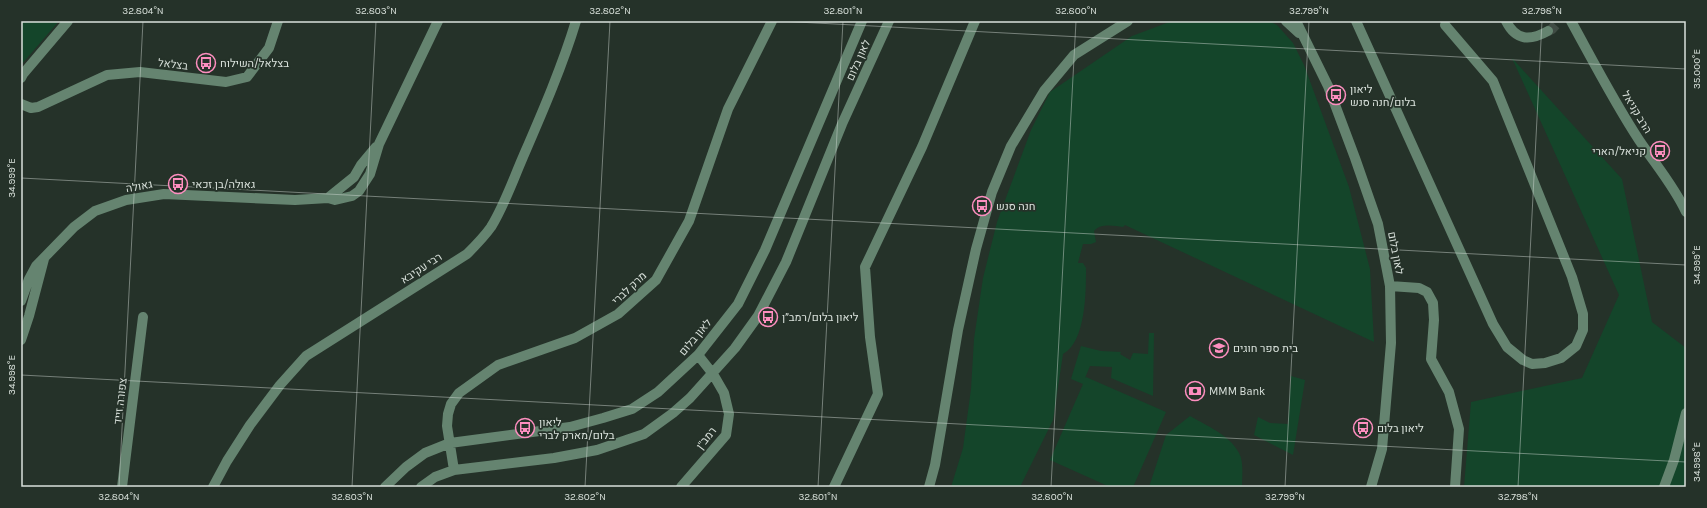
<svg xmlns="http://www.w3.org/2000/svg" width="1707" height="508" viewBox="0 0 1707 508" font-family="Karla,Heebo,sans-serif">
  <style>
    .green { fill: #14452a }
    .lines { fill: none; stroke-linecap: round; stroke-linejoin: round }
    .minor-tunnel { stroke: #404c44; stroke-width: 10; stroke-dasharray: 10 5; stroke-linecap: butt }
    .minor { stroke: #658470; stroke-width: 10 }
    .ticks { fill: none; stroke: #d9e1db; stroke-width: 1; stroke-opacity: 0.45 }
    .labels { text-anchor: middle; stroke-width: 3.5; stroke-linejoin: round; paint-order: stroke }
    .street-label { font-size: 11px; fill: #d9e1db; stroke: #253229 }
    .poi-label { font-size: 11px; fill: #d9e1db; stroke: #253229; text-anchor: start }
    .neatline { fill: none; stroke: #d9e1db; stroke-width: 1.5 }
    .ticks-label { font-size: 10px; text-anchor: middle; fill: #d9e1db }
  </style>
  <rect width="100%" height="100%" fill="#253229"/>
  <path class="green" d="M21,21H59L21,65Z
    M1172,21H1269L1277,25L1293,43L1304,65L1349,187L1370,269L1374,342L1125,225L1123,227C1114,226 1101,223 1094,231L1096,242L1091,244H1083L1078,263H1083L1086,268C1086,291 1086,342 1063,354L1053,420L1020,487H951L963,448L971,389L974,339L983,278L997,222L1031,130L1050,92L1132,36Z
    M1512,58L1622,179L1652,322L1686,348V487H1464L1471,402L1582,378L1619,295Z
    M1149,333H1154L1153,396L1111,378L1112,367L1090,366L1085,378L1086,377L1166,412L1133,487H1110L1050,460L1083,384L1071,379L1081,346L1101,351L1121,352L1120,354L1130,360L1133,353L1148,354Z
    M1291,376L1305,380L1293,455L1254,435L1258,417L1270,423L1288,424Z
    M1190,416C1207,426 1230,435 1239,453C1244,462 1242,477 1242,487H1149L1166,435Z"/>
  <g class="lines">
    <path class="minor-tunnel" d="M1548,31L1552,29L1559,21"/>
    <path class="minor" d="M1286,21L1299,33
      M1296,21L1328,86L1355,158L1378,224L1390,286L1391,343L1382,449L1371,487
      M1356,21L1493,324L1507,347L1523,360L1532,364L1545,363L1561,358L1576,346L1583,330V314L1572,277L1493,81L1445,25
      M1506,21C1516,41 1530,41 1548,31
      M1571,21C1593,61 1614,102 1639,140C1655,164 1674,186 1686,212
      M21,78L23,74L68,21
      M21,104L31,108L38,107L107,75L140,72L226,82L247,77L269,48L278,21
      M328,198L354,177L361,165L376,147
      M1390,286L1419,288L1427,292L1433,303L1434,320L1431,359L1449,392L1459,429L1455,487
      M21,301L29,279L36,266L74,227L95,211L126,200L164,194L295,200L328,198L335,200L352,196L359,191L370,174L379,144L438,21
      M21,340L29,316L44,259
      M454,470L447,426L448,414L451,404L459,393L498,365L575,338L618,314L656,280L689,221L728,109L772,21
      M122,487L143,317
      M213,487L227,461L250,425L280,385L306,356L467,254C476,245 484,237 491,227C504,206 513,180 523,157C542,113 562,67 576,21
      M385,487L406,467L425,453L450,443L570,427L603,418L632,409L658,392L698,355L738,304L765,250L862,21
      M421,487L435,477L454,470L554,458L597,450L644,434L673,413L690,398L735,348L758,316L786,262L842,124L889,21
      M681,487L726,435L729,414L724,393L713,374L698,355
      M834,487L878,394L870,337L865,267L922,147L975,21
      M929,487L935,465L958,330L976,249L992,192L1011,146L1044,91L1074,55L1128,21
      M1664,487L1674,460L1686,413"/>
  </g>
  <path class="ticks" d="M778,21L1686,69M21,178L1686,265M21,375L1686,462M119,487L143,21M352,487L376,21M585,487L610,21M818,487L843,21M1051,487L1076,21M1285,487L1309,21M1518,487L1542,21"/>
  <defs>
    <g id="bus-ring" transform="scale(1)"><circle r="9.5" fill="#253229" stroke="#fd8ebf" stroke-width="1.5"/><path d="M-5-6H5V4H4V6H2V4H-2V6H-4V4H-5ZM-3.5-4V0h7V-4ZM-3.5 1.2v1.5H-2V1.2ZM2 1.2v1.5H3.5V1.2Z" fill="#fd8ebf"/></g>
    <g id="school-ring" transform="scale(1)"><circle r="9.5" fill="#253229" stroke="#fd8ebf" stroke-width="1.5"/><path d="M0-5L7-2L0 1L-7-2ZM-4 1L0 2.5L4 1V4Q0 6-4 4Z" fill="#fd8ebf"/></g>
    <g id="bank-ring" transform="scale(1)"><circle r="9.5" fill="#253229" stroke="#fd8ebf" stroke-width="1.5"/><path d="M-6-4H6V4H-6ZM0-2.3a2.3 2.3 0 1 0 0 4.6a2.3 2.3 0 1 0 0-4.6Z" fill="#fd8ebf"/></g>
  </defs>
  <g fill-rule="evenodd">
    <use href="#bus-ring" x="206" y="63"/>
    <use href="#bus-ring" x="1336" y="95"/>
    <use href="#bus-ring" x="1660" y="151"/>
    <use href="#bus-ring" x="178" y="184"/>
    <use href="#bus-ring" x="982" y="206"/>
    <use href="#bus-ring" x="768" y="317"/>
    <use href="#school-ring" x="1219" y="348"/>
    <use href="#bank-ring" x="1195" y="391"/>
    <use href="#bus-ring" x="525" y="428"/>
    <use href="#bus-ring" x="1363" y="428"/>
  </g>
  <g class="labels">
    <g class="street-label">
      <text transform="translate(858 60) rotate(-66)" y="4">לאון בלום</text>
      <text transform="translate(173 64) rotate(7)" y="4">בצלאל</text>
      <text transform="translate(1637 112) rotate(59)" y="4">הרב קניאל</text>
      <text transform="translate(139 186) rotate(-10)" y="4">גאולה</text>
      <text transform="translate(1396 253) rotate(79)" y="4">לאון בלום</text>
      <text transform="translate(421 268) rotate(-33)" y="4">רבי עקיבא</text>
      <text transform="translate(629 288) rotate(-43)" y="4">מרק לברי</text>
      <text transform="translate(695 337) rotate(-50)" y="4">לאון בלום</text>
      <text transform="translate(120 401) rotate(-83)" y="4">צפורה זייד</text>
      <text transform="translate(706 438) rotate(-52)" y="4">רמב"ן</text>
    </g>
    <g class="poi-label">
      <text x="220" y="67">בצלאל/השילוח</text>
      <text x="1350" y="93">ליאון<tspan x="1350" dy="13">בלום/חנה סנש</tspan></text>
      <text x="1646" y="155" text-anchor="end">קניאל/הארי</text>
      <text x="192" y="188">גאולה/בן זכאי</text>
      <text x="996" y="210">חנה סנש</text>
      <text x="782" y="321">ליאון בלום/רמב״ן</text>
      <text x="1233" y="352">בית ספר חוגים</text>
      <text x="1209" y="395">MMM Bank</text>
      <text x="539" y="426">ליאון<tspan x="539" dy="13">בלום/מארק לברי</tspan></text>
      <text x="1377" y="432">ליאון בלום</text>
    </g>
  </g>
  <rect width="1707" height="508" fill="none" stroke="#253229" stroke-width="44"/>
  <rect x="22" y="22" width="1663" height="464" class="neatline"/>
  <g class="ticks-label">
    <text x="143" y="14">32.804°N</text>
    <text x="376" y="14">32.803°N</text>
    <text x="610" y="14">32.802°N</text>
    <text x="843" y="14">32.801°N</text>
    <text x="1076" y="14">32.800°N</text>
    <text x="1309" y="14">32.799°N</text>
    <text x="1542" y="14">32.798°N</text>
    <text transform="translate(1696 69) rotate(-90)" y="4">35.000°E</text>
    <text transform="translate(11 178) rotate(-90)" y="4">34.999°E</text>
    <text transform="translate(1696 265) rotate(-90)" y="4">34.999°E</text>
    <text transform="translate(11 375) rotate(-90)" y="4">34.998°E</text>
    <text transform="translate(1696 462) rotate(-90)" y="4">34.998°E</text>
    <text x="119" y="500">32.804°N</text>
    <text x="352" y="500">32.803°N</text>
    <text x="585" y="500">32.802°N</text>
    <text x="818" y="500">32.801°N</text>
    <text x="1052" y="500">32.800°N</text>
    <text x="1285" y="500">32.799°N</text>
    <text x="1518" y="500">32.798°N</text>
  </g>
</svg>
